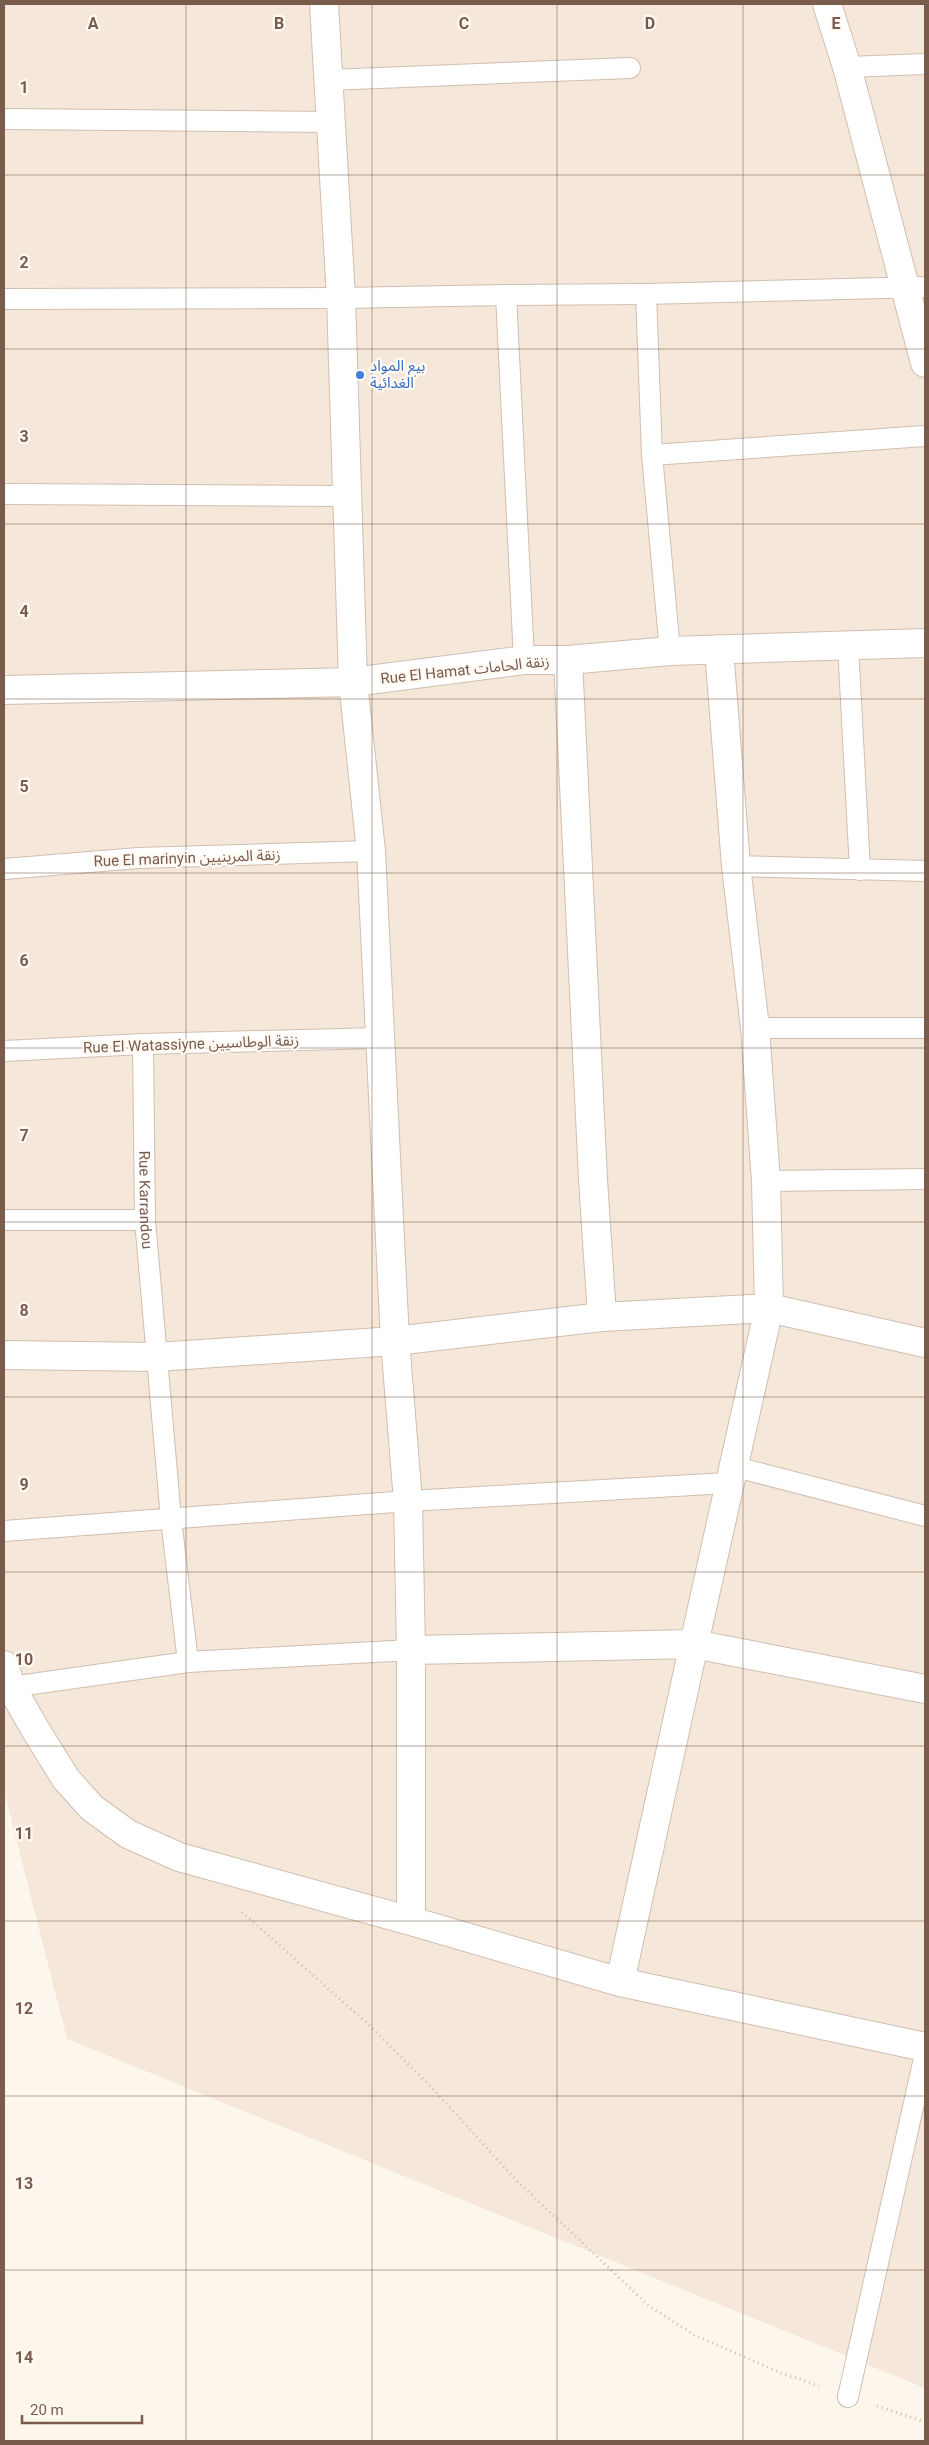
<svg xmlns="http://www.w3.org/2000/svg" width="929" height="2445" viewBox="0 0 929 2445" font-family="Roboto,'Noto Sans Arabic',sans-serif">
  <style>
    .residential { fill: #f5e8da }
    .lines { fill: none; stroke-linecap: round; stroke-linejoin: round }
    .service-casing { stroke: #d1beb0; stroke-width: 22 }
    .minor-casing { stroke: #d1beb0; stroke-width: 30 }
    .path { stroke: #d9b8a5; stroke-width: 3; stroke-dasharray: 1 4; stroke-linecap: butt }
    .service { stroke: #fff; stroke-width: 20 }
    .minor { stroke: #fff; stroke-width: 28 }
    .grid { fill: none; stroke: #7a5c4d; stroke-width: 1; stroke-opacity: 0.55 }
    .shop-dot { fill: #3f7fe0; stroke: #fffaf3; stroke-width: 2 }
    .labels { text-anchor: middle; stroke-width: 4.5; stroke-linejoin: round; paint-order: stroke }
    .shop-label { font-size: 15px; fill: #366cbe; stroke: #fffaf3; text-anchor: start }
    .street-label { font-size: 15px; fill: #7a5c4d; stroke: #fffaf3 }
    .grid-label { font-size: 16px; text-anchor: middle; font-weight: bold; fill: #7a5c4d; stroke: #fffaf3; stroke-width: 4.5; stroke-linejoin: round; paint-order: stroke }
  </style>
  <rect width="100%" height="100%" fill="#fdf6ec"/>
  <path class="residential" d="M4,4H925V2388L67,2039L4,1791Z"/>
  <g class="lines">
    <g class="service-casing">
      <g id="service">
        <path d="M847,67L925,64"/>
        <path d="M329,80L630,68"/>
        <path d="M4,119L332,122"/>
        <path d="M646,294L652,455L670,651"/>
        <path d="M4,299L341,298L506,295"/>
        <path d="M652,455L925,436"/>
        <path d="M4,494L347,496"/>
        <path d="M848,645L860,870"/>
        <path d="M524,660L506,295L646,294L925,287"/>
        <path d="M736,866L925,871"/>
        <path d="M4,869L138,858L371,851"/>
        <path d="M755,1028H925"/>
        <path id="s1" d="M143,1044L145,1220L171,1519L188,1662"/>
        <path d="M4,1051L143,1044L379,1038"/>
        <path d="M766,1181L925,1179"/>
        <path d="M4,1220H145"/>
        <path d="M732,1466L925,1516"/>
        <path d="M4,1531L408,1501L728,1483"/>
        <path d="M11,1687L188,1662L411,1650"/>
        <path d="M848,2397L925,2054"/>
      </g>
    </g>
    <g class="minor-casing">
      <path id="minor" d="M324,4L341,298L353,682L371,851L395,1341L408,1501L411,1650V1921
        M827,4L847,67L925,363
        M568,660L593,1179L602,1317
        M4,690L353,682L524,660H568L670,651L925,643
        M4,1355L156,1357L395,1341L602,1317L769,1308L925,1343
        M411,1650L694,1644L769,1308L766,1181L755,1028L736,866L719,649
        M4,1665L11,1687L35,1729L66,1779L92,1808L128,1834L179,1857L411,1921L620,1982L925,2047
        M620,1982L694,1644L925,1689"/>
    </g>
    <path class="path" d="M242,1912L369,2025L434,2090L515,2179L648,2305L694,2335L781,2373L819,2386
      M877,2406L925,2422"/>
    <use href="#service" class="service"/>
    <use href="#minor" class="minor"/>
  </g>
  <path class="grid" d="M186,4V2441M372,4V2441M557,4V2441M743,4V2441M4,175H925M4,349H925M4,524H925M4,699H925M4,873H925M4,1048H925M4,1222H925M4,1397H925M4,1572H925M4,1746H925M4,1921H925M4,2096H925M4,2270H925"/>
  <circle class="shop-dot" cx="360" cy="375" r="5"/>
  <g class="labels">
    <g class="shop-label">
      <text x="370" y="371">بيع المواد<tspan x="370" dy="17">الغدائية</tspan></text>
    </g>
    <g class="street-label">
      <text transform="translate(465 670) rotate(-6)" y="5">Rue El Hamat زنقة الحامات</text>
      <text transform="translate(187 858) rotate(-2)" y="5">Rue El marinyin زنقة المرينيين</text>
      <text transform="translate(191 1044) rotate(-2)" y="5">Rue El Watassiyne زنقة الوطاسيين</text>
      <text dy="5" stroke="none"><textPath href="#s1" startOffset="156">Rue Karrandou</textPath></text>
    </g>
  </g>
  <g class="grid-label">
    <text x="93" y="29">A</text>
    <text x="279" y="29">B</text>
    <text x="464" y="29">C</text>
    <text x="650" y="29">D</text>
    <text x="836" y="29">E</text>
    <text x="24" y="93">1</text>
    <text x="24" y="268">2</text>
    <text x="24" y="442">3</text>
    <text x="24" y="617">4</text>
    <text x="24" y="792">5</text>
    <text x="24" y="966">6</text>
    <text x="24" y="1141">7</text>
    <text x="24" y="1316">8</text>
    <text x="24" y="1490">9</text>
    <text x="24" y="1665">10</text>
    <text x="24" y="1839">11</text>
    <text x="24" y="2014">12</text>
    <text x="24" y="2189">13</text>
    <text x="24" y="2363">14</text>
  </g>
  <rect width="929" height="2445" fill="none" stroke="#7a5c4d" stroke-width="10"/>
  <path d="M22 2415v8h120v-8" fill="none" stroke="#7a5c4d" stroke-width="2.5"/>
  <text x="30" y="2415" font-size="15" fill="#7a5c4d" stroke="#fffaf3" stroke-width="4" paint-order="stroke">20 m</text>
</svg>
